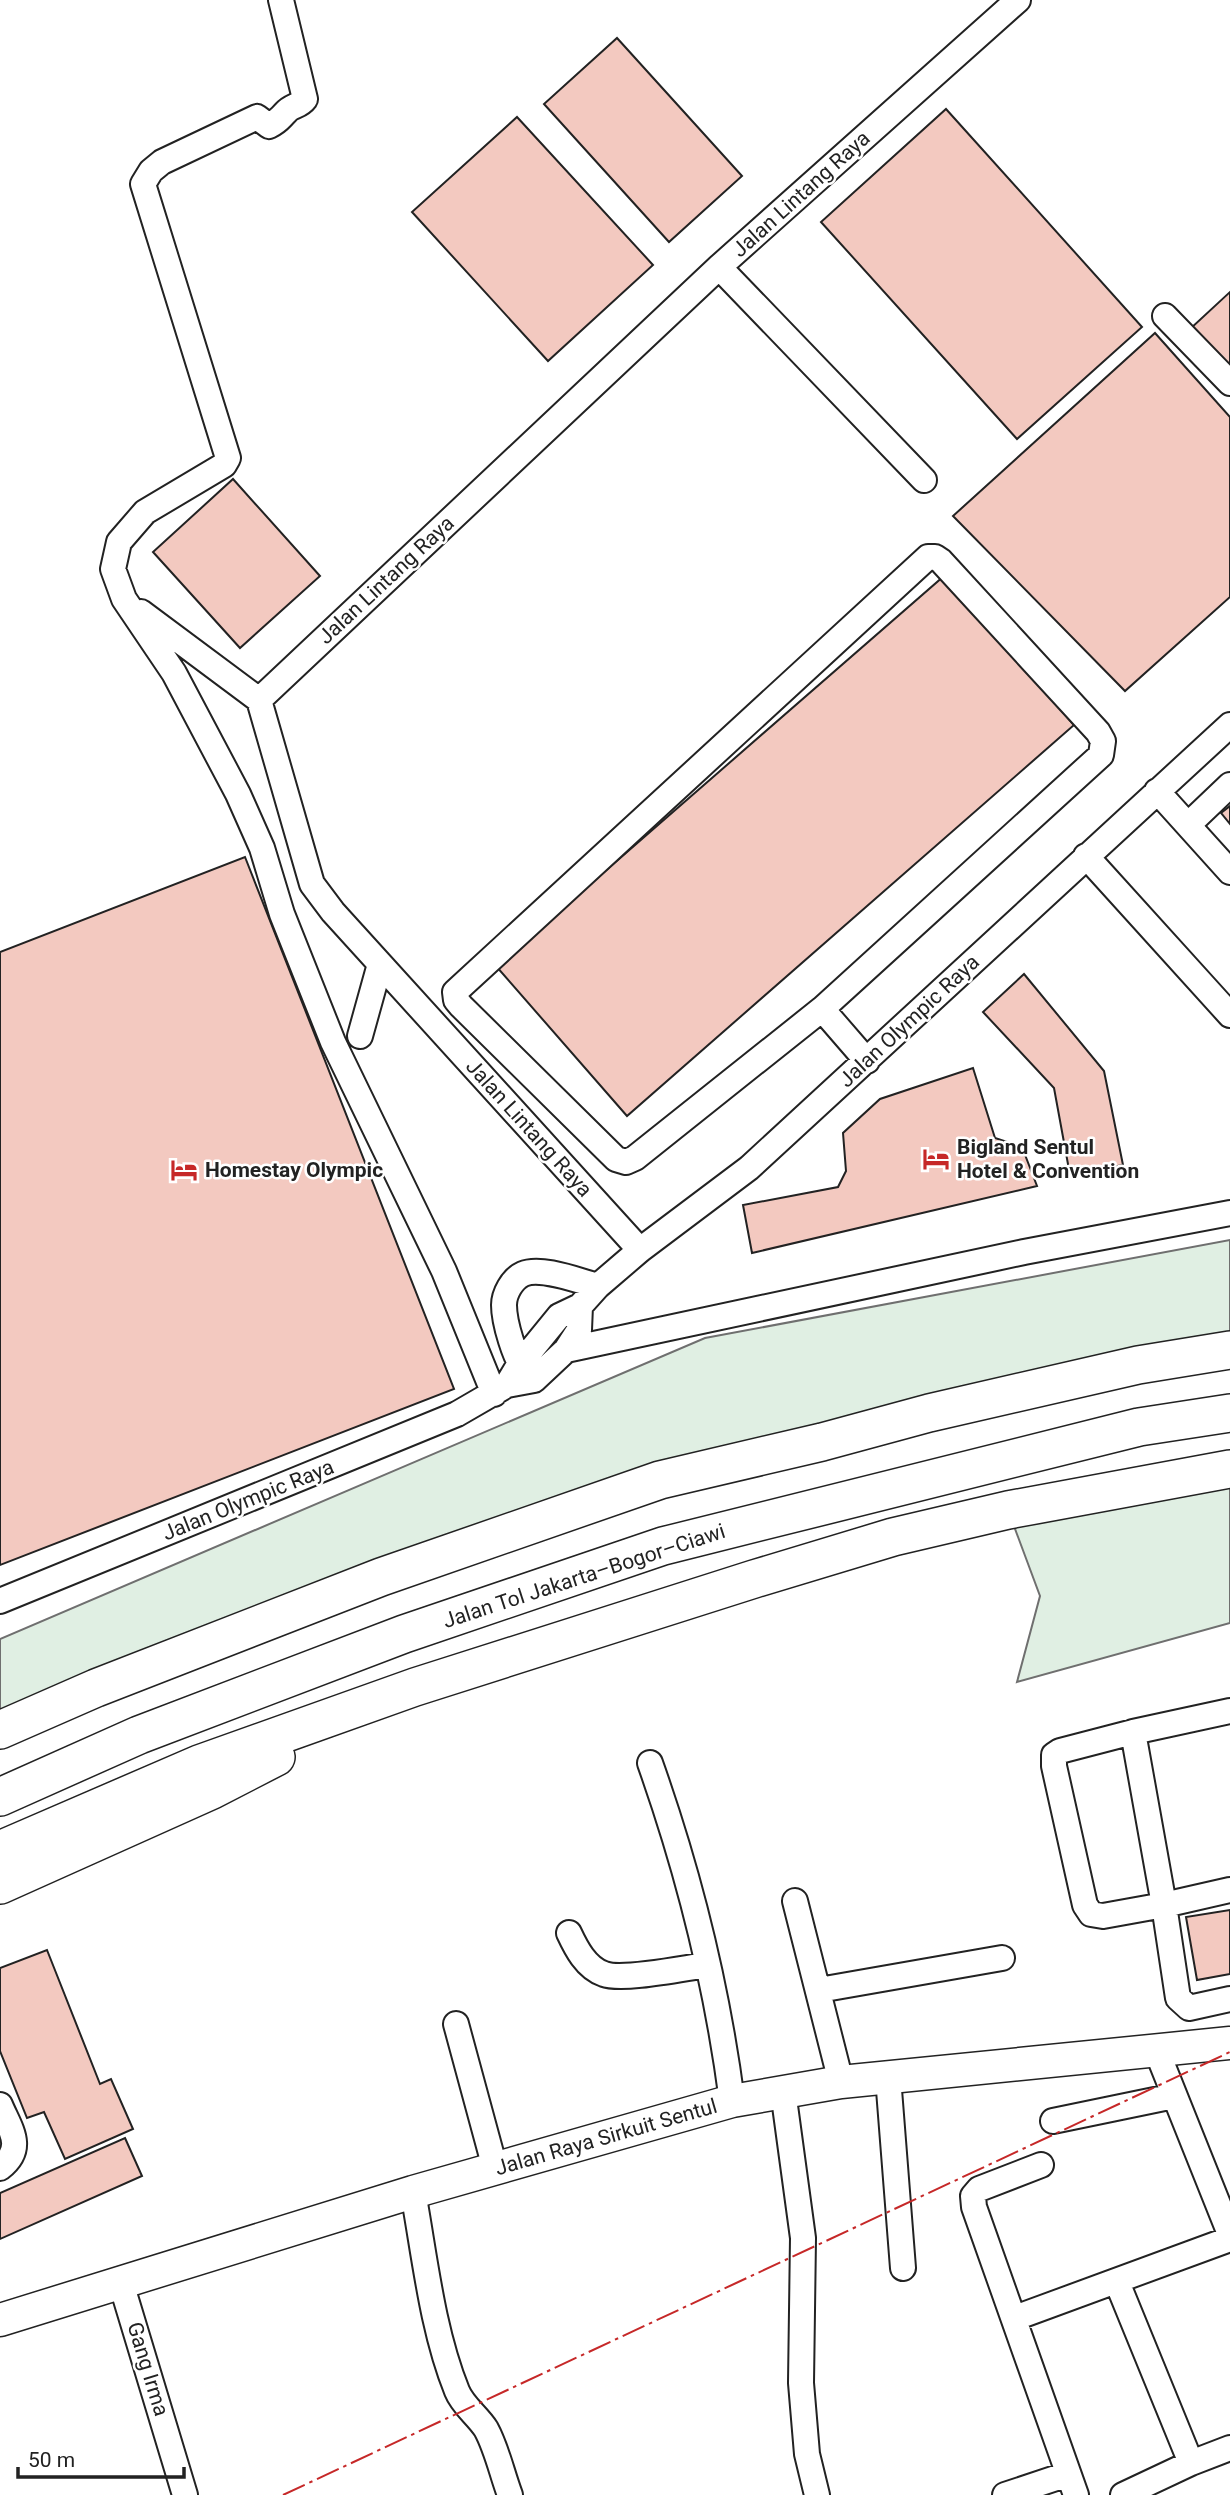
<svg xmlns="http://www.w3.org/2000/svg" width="1230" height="2495" viewBox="0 0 1230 2495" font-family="Roboto,sans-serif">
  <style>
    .green { fill: #e0efe3; stroke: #6f6f6f; stroke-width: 2 }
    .building { fill: #f3c9c0; stroke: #222; stroke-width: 2 }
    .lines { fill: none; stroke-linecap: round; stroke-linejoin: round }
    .minor-casing { stroke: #222; stroke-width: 28 }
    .major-casing { stroke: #222; stroke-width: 35 }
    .highway-casing { stroke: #222; stroke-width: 40 }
    .minor { stroke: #fff; stroke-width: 24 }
    .major { stroke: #fff; stroke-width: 32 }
    .highway { stroke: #fff; stroke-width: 37 }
    .power { stroke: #c62828; stroke-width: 2; stroke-dasharray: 24 5 3.5 5; stroke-linecap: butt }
    .labels { text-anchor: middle; stroke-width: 5; stroke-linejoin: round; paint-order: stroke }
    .street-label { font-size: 21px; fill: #222; stroke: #fff }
    .poi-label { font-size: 21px; font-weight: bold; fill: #222; stroke: #fff; text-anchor: start }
  </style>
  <rect width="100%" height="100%" fill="#fff"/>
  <path class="green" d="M1230,1240V1350L822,1442L0,1730V1639L705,1338Z
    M1230,1469V1623L1017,1682L1040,1596L1008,1510Z"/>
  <path class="building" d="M617,38L742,176L669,242L544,104Z
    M946,109L1142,327L1017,439L821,222Z
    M517,117L653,265L548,361L412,212Z
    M1230,292V372L1190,329Z
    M1155,333L1230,417V597L1125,691L953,516Z
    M233,479L320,576L240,648L153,552Z
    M944,576L1074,725L627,1116L496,966Z
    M1230,806V824L1221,813Z
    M245,857L454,1389L0,1565V952Z
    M1024,974L1104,1071L1123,1165L1070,1175L1054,1088L983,1012Z
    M973,1068L995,1138L1022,1147L1037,1186L752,1253L743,1205L838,1187L846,1171L843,1133L880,1099Z
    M1230,1910V1974L1197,1980L1186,1917Z
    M47,1950L100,2084L111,2079L133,2129L65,2159L44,2112L27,2118L0,2051V1968Z
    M125,2138L142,2176L0,2239V2193Z"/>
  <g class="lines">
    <g class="minor-casing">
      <path id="minor" d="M281,0L305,99C300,106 291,106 286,112C279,119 279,121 269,126L257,117L162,162L151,171L143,184L228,458L224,465L145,512L119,542L113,569L124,599L174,673L238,794L262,848L282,914L333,1042L444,1271L494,1394
        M719,267L924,480
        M1165,316L1230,383
        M928,557H935L941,561L1098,732L1103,741L1101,755L822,1009L635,1158L626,1162L616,1159L461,1006L456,1000L455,992Z
        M141,612L259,700
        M1157,791L1230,872
        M1188,825L1230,785
        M1086,856L1230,1015
        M822,1009L867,1061
        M360,1036L380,964
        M640,1250L333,912L312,884L259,700L719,267L1018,0
        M566,1350L1024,1252L1230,1213
        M526,1372C515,1360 504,1322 504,1305C504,1294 512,1279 523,1274C541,1266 579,1281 598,1286
        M507,1385L519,1365L559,1316L580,1306L598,1286L640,1250L749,1168L1230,725
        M0,1601L457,1414L507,1385L534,1380L566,1350L579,1330L580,1306
        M1230,1711L1133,1732L1164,1905L1230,1890
        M1133,1732L1060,1751L1054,1755V1766L1085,1905L1091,1914L1103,1916L1164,1905L1178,1998L1189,2008L1230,1999
        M650,1763C689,1873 717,1986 732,2101
        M795,1901L841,2082
        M569,1933C576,1948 586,1968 604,1974C623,1981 684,1968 707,1965
        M819,1990L1002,1958
        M456,2024L495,2168
        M1156,2049L1230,2234
        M888,2077L903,2268
        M783,2091L803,2238L801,2383L807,2454L817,2495
        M0,2105C10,2129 26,2148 0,2168
        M1053,2121L1174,2096
        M1041,2165L979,2189L973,2196L974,2207L1076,2495
        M413,2192C425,2258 432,2329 457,2391C463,2406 477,2415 486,2429C497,2449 502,2474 510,2495
        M1117,2282L1191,2463
        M121,2283L185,2495
        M1015,2318L1230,2239
        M1005,2495L1068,2474
        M1123,2495L1191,2463L1230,2448"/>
    </g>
    <g class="major-casing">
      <path id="major" d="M0,2320L413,2192L732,2101L841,2082L1230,2043"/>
    </g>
    <g class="highway-casing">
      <path id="highway" d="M0,1730L96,1688L381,1577L660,1480L822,1442L929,1413L1138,1365L1230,1350
        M0,1797L139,1735L404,1634L663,1546L1139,1427L1230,1413
        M0,1850L199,1764L415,1687L754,1579L893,1537L1008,1510L1230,1469
        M0,1885L212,1790L276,1757"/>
    </g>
    <use href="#minor" class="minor"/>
    <use href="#major" class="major"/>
    <use href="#highway" class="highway"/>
    <path class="power" d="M283,2495L1230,2052"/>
  </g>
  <defs>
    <g id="hotel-bare" transform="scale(2.1)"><path d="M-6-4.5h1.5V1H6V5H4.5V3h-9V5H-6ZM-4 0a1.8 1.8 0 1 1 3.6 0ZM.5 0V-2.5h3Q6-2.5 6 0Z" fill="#c62828" stroke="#fff" stroke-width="2.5" paint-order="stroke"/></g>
  </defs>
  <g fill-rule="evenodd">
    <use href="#hotel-bare" x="936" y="1159"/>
    <use href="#hotel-bare" x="184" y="1170"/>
  </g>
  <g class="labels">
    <g class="street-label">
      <text transform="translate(801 194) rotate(-42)" y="7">Jalan Lintang Raya</text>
      <text transform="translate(386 580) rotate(-43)" y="7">Jalan Lintang Raya</text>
      <text transform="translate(909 1021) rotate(-43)" y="7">Jalan Olympic Raya</text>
      <text transform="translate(529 1128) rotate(48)" y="7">Jalan Lintang Raya</text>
      <text transform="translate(248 1500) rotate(-22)" y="7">Jalan Olympic Raya</text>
      <text transform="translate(584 1576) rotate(-18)" y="7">Jalan Tol Jakarta–Bogor–Ciawi</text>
      <text transform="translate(606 2137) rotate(-16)" y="7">Jalan Raya Sirkuit Sentul</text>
      <text transform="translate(148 2369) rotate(73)" y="7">Gang Irma</text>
    </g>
    <g class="poi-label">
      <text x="957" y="1154">Bigland Sentul<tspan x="957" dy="24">Hotel &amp; Convention</tspan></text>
      <text x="205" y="1177">Homestay Olympic</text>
    </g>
  </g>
  <path d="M18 2467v10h166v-10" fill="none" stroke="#222222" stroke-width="3.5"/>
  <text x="28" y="2467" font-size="21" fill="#222222" stroke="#ffffff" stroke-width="5" paint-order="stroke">50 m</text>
</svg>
